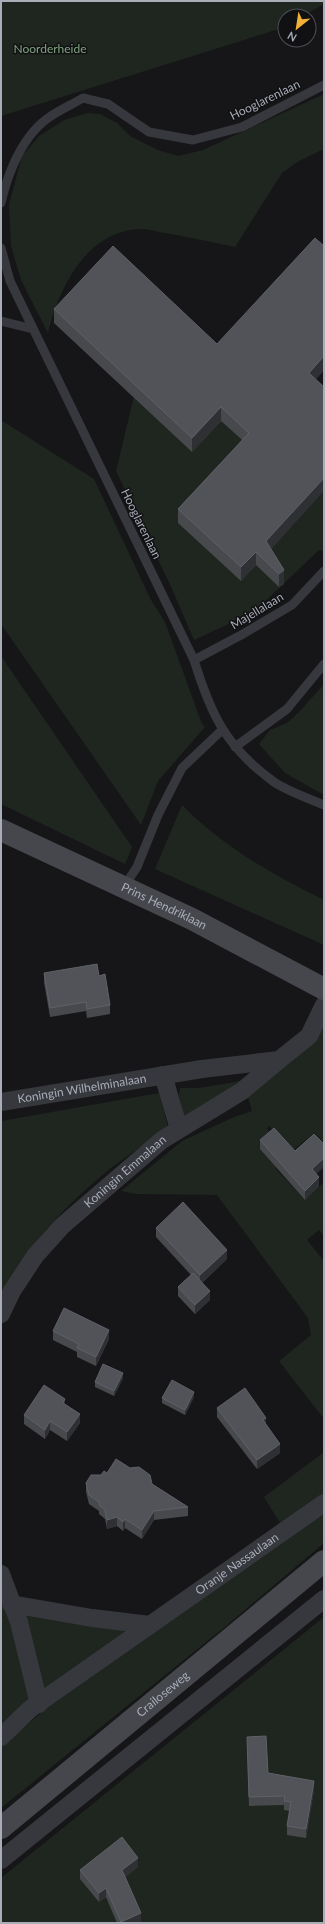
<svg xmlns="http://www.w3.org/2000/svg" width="325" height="1924" viewBox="0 0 325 1924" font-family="Lato,sans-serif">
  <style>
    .green { fill: #1e261f }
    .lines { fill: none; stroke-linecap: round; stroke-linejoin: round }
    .lane { stroke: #37383d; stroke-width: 9 }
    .street { stroke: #37383d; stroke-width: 18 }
    .secondary { stroke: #45474d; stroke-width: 22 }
    .wall { fill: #47494d }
    .shaded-wall { fill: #2f3033 }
    .building { fill: #525359; stroke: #5f6168 }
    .labels { text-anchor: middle; stroke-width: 3; stroke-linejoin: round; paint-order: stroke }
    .park-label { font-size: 12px; fill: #7fa381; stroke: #111113 }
    .street-label { font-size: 12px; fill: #a8adb8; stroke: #111113 }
  </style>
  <rect width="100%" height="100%" fill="#161618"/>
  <path class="green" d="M1,1H324V4L303,16H285V26L282,28L1,116Z
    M324,94V149L299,161L282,173L235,247C213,242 192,238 171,234C162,233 153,230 144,229C88,228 59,287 48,333L21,280L11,246L9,205L22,156L39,136L64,120L88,113L100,114L117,123L130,136L158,150L178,156L203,150Z
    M134,396L220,420L249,447L324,488V551L319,550L254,612L194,640L172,589L116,471Z
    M1,420L94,479L151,600L165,622L202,724L205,727L158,781L141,825L1,624Z
    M1,656L132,847L125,864L1,804Z
    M324,684V795L285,773L259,744L270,730L287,723L300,711Z
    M182,805C222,846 273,875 324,900V945L155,869Z
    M324,1025V1142L314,1133L293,1150L269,1126L267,1129L275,1135L276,1169L305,1200L324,1182V1236L319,1230L307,1240L324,1261V1419L279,1361L311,1335L308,1318L217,1195L136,1194L121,1191L182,1141L234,1117L252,1111L247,1094Z
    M241,1081L197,1115L183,1116L179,1095L180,1088H199Z
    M159,1093L168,1127C148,1143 126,1156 106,1172C65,1206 27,1246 1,1294V1121Z
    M324,1452V1495L280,1523L264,1497Z
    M324,1512V1543L226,1626L1,1808V1748L5,1743L103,1661Z
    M1,1592L33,1699L1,1724Z
    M22,1609L130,1632L40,1695Z
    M324,1617V1923H1V1878Z"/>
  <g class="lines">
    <path class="lane" d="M1,203C8,172 23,134 51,116C61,109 73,104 83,98L108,104L149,132L193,140L242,127L324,85
      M1,248L10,281L194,660C211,715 226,747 274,782C289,792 308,798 324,805
      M1,321L33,329
      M194,660L243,634L292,605L324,571
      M235,747L287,709L324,664
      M123,888L137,867L158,815L182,768L222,730"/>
    <g class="street">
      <path d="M163,1075L179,1129"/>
      <path id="s1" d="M1,1102L202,1069L279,1060L309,1036L324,1005"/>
      <path id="s2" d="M1,1314L12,1291L35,1256L62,1226L162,1140L242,1091L279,1060"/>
      <path d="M1,1574L19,1622L39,1704"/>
      <path d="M11,1604L92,1618L150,1625"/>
      <path id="s3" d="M1,1737L30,1709L324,1503"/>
      <path d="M1,1860L324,1599"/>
    </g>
    <g class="secondary">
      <path id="s4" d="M1,830L192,919L324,989"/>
      <path id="s5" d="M1,1828L324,1561"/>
    </g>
  </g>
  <path class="wall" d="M324,246V370L316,379L271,549L284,584L279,587L256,565L241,581L178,523V509L242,440L221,421L192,452L54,323V309L217,344Z
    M44,973L99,976L110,1005V1014L87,1018L86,1011L50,1017L44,982Z
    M260,1140L316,1174L319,1186L305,1200L260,1149Z
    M156,1228L227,1259L202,1283L210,1300L195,1314L178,1296V1287L191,1275L156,1237Z
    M53,1331L109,1339L96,1366L77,1357V1352L53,1340Z
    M123,1378L114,1396L95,1387V1382Z
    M194,1397L185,1415L162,1403V1398Z
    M65,1405L80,1423L67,1441L50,1430L45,1439L24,1424V1415Z
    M217,1408L266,1424L280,1453L257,1469L217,1417Z
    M107,1473L152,1484L188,1507V1516L154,1520L142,1539L125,1528L123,1531L117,1526L107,1529L105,1519L99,1514V1511L89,1504L86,1492V1483Z
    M247,1746L268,1773L314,1790L306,1838L287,1835V1826L290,1811L284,1810V1805L249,1806Z
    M138,1867L125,1877L141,1922L139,1923H117L106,1897L99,1902L80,1879V1870Z"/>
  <path class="shaded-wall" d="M324,356V370L309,387V373Z
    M221,407V421L192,452V438Z
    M324,478V491L266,555V541Z
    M256,552V565L241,581V567Z
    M284,570V584L279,587V574Z
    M324,1158V1167L312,1178V1169Z
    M319,1177V1186L305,1200V1191Z
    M227,1250V1259L200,1285V1275Z
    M210,1291V1300L195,1314V1305Z
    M109,1330V1339L96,1366V1357Z
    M123,1373V1378L114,1396V1391Z
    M194,1392V1397L185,1415V1410Z
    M65,1399V1408L63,1403Z
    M80,1414V1423L67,1441V1432Z
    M266,1418V1427L263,1420Z
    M50,1421V1430L45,1439V1430Z
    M280,1444V1453L257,1469V1460Z
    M154,1511V1520L142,1539V1530Z
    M117,1517V1526L107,1529V1520Z
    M125,1519V1528L123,1531V1522Z
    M314,1781V1790L306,1838V1829Z
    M138,1858V1867L122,1879V1870Z
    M106,1888V1897L99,1902V1893Z
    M141,1913V1922L139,1923H121V1922Z"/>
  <path class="building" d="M315,238L324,246V356L309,373L324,387V478L266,541L284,570L279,574L256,552L241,567L178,509L249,433L221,407L192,438L54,309L113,246L217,344Z
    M97,964L99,976L105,974L110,1005L87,1009L86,1002L50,1008L44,973Z
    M274,1128L295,1151L314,1134L324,1144V1158L312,1169L319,1177L305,1191L260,1140Z
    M183,1202L227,1250L200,1275L156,1228Z
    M193,1273L210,1291L195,1305L178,1287Z
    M64,1308L109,1330L96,1357L77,1348L79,1344L53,1331Z
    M103,1364L123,1373L114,1391L95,1382Z
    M172,1380L194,1392L185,1410L162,1398Z
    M44,1385L65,1399L63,1403L80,1414L67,1432L50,1421L45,1430L24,1415Z
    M245,1388L266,1418L263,1420L280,1444L257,1460L217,1408Z
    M116,1459L130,1468L139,1467L150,1475L152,1484L188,1507L154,1511L142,1530L125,1519L123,1522L117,1517L107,1520L105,1510L99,1505L100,1503L89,1495L86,1483L91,1475H101L104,1471L107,1473Z
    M266,1736L268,1773L314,1781L306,1829L287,1826L291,1802L284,1801L285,1796L249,1797L247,1737Z
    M122,1837L138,1858L122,1870L141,1913L121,1922L106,1888L99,1893L80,1870Z"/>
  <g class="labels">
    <g class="park-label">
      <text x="50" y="53">Noorderheide</text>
    </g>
    <g class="street-label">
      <text transform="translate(265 100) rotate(-26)" y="4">Hooglarenlaan</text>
      <text transform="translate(141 524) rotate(64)" y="4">Hooglarenlaan</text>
      <text transform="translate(257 611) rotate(-31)" y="4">Majellalaan</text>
      <text dy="4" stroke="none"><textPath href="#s4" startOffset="180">Prins Hendriklaan</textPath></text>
      <text dy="4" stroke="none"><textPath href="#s1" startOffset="82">Koningin Wilhelminalaan</textPath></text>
      <text dy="4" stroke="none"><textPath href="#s2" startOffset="191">Koningin Emmalaan</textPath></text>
      <text dy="4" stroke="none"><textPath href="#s3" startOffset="293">Oranje Nassaulaan</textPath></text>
      <text dy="4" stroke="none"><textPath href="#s5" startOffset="210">Crailoseweg</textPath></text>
    </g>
  </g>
  <rect width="325" height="1924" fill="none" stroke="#a8adb8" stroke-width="4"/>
  <g transform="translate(297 28) rotate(210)"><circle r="19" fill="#111113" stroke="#4d4f55"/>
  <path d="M0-3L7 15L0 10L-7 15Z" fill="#f2b134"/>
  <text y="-6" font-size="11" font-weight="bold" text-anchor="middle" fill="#a8adb8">N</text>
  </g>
</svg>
